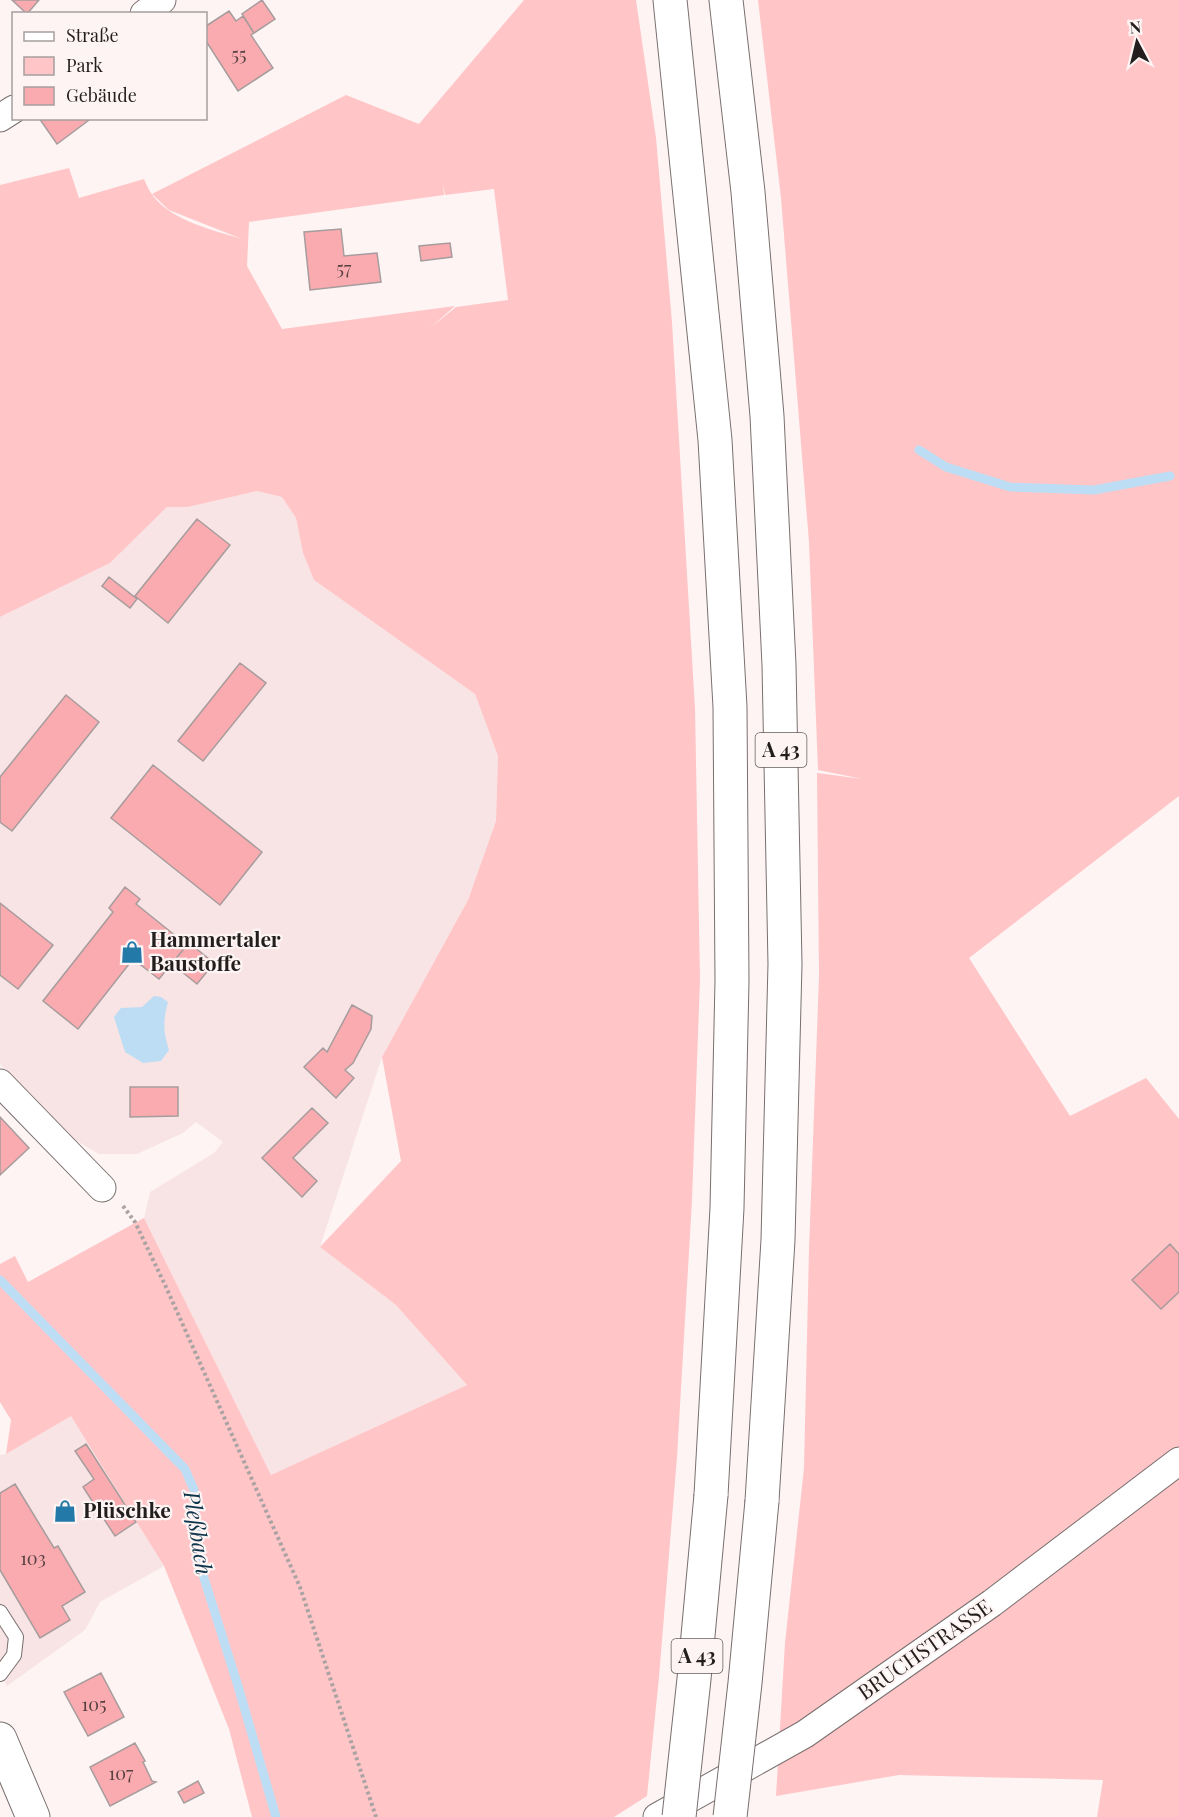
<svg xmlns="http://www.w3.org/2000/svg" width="1179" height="1817" viewBox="0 0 1179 1817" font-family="'Playfair Display',serif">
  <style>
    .built { fill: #f8e4e4 }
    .green { fill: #ffc5c7; fill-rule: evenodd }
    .water { fill: #bdddf4 }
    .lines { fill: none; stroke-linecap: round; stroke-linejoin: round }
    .stream { stroke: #bdddf4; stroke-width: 9 }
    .building { fill: #faabaf; stroke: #a69c9d; stroke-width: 1.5 }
    .lane-casing { stroke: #786f6f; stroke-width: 16 }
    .street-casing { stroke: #786f6f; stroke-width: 29 }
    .secondary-casing { stroke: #786f6f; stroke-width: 35 }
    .highway-casing { stroke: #786f6f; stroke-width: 35 }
    .path { stroke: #aba3a3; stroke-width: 4; stroke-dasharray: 3 3; stroke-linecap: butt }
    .lane { stroke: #fff; stroke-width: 14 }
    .street { stroke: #fff; stroke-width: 27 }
    .secondary { stroke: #fff; stroke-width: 33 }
    .highway { stroke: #fff; stroke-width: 33 }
    .highway-bridge-casing { stroke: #786f6f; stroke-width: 35; stroke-linecap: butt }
    .highway-bridge { stroke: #fff; stroke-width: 33 }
    .labels { text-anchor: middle; stroke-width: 4.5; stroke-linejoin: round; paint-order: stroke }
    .number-label { font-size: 18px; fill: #584142 }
    .shield { fill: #fef4f4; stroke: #645e5e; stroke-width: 1.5 }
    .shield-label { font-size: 20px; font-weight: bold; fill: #221e1e }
    .poi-label { font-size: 21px; font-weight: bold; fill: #221e1e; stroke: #fef4f4; text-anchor: start }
    .street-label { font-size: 21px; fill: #221e1e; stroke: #fef4f4 }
    .water-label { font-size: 22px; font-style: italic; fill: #0c344a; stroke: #fef4f4 }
  </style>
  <rect width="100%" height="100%" fill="#fef4f4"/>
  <path class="built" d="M257,491L282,497L296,518L303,553L314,580L475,694L498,756L496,821L468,900L382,1057L320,1247L396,1305L467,1385L271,1475L144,1218L150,1192L214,1153L223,1142L196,1122L183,1133L137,1154H99L68,1136L0,1064V617L110,563L167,507H188Z
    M71,1415L164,1566L100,1602L85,1630L7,1686L0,1673V1455L6,1454Z"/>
  <path class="green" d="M524,0H636L656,138L672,322L695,708L700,979L692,1200L677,1457L659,1677L647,1796L614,1817H252L229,1729L164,1566L71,1416L6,1454L11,1420L0,1402V1264L15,1256L28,1282L144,1218L271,1475L467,1385L396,1305L320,1247L401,1161L382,1057L468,900L496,821L498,756L475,694L314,580L303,553L296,518L282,497L257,491L188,507H167L110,563L0,617V185L69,168L79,198L144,179C146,184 149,191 153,196C173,221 212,230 242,239L169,210L152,194L346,95L419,124ZM443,184L445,195L494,189L508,300L456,307L430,328L455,306L282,329L247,266L249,222L444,195Z
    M758,0H1179V796L969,958L1070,1116L1146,1078L1179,1119V1817H1097L1103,1780L899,1775L776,1796L785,1643L804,1468L809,1250L819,976L817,773L863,779L818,770L809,542L781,198Z"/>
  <path class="water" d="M154,996L161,997L168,1002C163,1021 163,1030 169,1050L161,1061L143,1063L125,1052L114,1017L121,1008L142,1007Z"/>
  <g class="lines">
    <path class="stream" d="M919,450L946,467L1010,487L1094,490L1170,476
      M0,1280L185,1469L194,1490L198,1559L238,1686L276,1817"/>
  </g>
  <path class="building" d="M12,0H39L27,14Z
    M262,0L275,19L254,33L242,14Z
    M229,11L236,21L243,16L254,33L251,35L273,68L238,91L206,41V26Z
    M39,118H88L89,120L57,144Z
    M341,229L344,256L377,253L381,282L310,290L304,232Z
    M450,243L452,257L421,261L419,246Z
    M197,519L230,545L168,623L135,596Z
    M109,577L137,599L130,608L102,586Z
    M240,663L266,683L203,761L178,741Z
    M66,695L99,722L12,831L0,822V777Z
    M153,765L262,852L220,905L111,818Z
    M125,887L140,899L136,904L187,945L159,979L133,959L78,1029L43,1001L113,912L109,908Z
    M0,903L53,945L18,989L0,975Z
    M187,945L191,948L193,946L214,963L197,984L176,967L178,966L173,962Z
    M352,1005L372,1016L371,1029L353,1063L345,1070L354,1078L336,1098L304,1067L323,1048L327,1052Z
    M130,1087H178V1116L130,1117Z
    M312,1108L328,1123L293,1158L317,1181L302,1197L262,1158Z
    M0,1117L29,1148L0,1175Z
    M1170,1244L1179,1254V1292L1161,1309L1132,1280Z
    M86,1444L136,1522L115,1536L83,1487L94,1479L75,1451Z
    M15,1484L54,1548L58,1546L85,1592L62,1606L70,1620L40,1638L0,1570V1493Z
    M101,1673L124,1717L88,1736L64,1692Z
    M135,1743L145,1761L143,1762L152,1781L156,1782L110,1806L90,1767Z
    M198,1781L204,1793L184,1803L178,1792Z"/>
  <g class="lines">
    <g class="lane-casing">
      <path id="lane" d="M0,1612L16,1637L14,1655L0,1674"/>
    </g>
    <g class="street-casing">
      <path id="street" d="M144,14L162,0
        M0,118L14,109
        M0,1083L102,1188
        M657,1817L805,1734L992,1603L1179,1461"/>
    </g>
    <g class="secondary-casing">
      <path id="secondary" d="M0,1739L33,1817"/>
    </g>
    <g class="highway-casing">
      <path id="highway" d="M670,0L715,440L730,707L732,981L727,1208L711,1495
        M726,0L748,192L767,416L779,665L785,964L778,1240L762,1501"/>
    </g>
    <path class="path" d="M123,1206L135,1222L166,1287L300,1587L376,1817"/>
    <use href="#lane" class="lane"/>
    <use href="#street" class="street"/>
    <use href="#secondary" class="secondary"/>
    <use href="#highway" class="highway"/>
    <g class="highway-bridge-casing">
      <path id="highway-bridge" d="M679,1817L694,1679L711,1495
        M730,1817L745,1683L762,1501"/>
    </g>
    <use href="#highway-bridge" class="highway-bridge"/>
  </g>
  <defs>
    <g id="shop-bare" transform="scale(1.8)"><path d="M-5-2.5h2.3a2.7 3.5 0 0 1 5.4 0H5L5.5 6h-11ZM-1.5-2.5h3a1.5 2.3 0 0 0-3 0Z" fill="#237aa9" stroke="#fef4f4" stroke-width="2.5" paint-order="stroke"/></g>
  </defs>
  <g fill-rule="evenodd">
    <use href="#shop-bare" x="132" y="952"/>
    <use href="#shop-bare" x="65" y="1511"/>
  </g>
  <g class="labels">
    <g class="number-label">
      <text x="239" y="61">55</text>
      <text x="344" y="275">57</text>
      <text x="33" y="1565">103</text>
      <text x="94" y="1711">105</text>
      <text x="121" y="1780">107</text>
    </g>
    <g class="shield">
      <rect x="755.5" y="733" width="51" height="34" rx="4.5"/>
      <rect x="671.5" y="1639" width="51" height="34" rx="4.5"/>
    </g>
    <g class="shield-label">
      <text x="781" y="757">A 43</text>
      <text x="697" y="1663">A 43</text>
    </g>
    <g class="poi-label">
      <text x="150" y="947">Hammertaler<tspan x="150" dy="24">Baustoffe</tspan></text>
      <text x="83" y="1518">Plüschke</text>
    </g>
    <g class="street-label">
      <text transform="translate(925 1650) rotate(-35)" y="7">BRUCHSTRASSE</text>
    </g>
    <g class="water-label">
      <text transform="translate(198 1533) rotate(81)" y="8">Pleßbach</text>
    </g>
  </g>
  <rect x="12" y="12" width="195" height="108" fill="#fef4f4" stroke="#a69e9e" stroke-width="1.5"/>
  <rect x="24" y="32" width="30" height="9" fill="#ffffff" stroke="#a69e9e" stroke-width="1.5"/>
  <text x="66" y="42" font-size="18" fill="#221e1e">Straße</text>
  <rect x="24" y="57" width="30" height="18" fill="#ffc5c7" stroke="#a69e9e" stroke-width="1.5"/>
  <text x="66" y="72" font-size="18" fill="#221e1e">Park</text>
  <rect x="24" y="87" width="30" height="18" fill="#faabaf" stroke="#a69e9e" stroke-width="1.5"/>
  <text x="66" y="102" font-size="18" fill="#221e1e">Gebäude</text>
  <g transform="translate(1137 42) rotate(353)" stroke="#fef4f4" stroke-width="4.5" paint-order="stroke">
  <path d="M0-4.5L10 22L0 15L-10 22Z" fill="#221e1e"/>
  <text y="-9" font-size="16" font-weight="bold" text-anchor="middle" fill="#221e1e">N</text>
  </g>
</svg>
